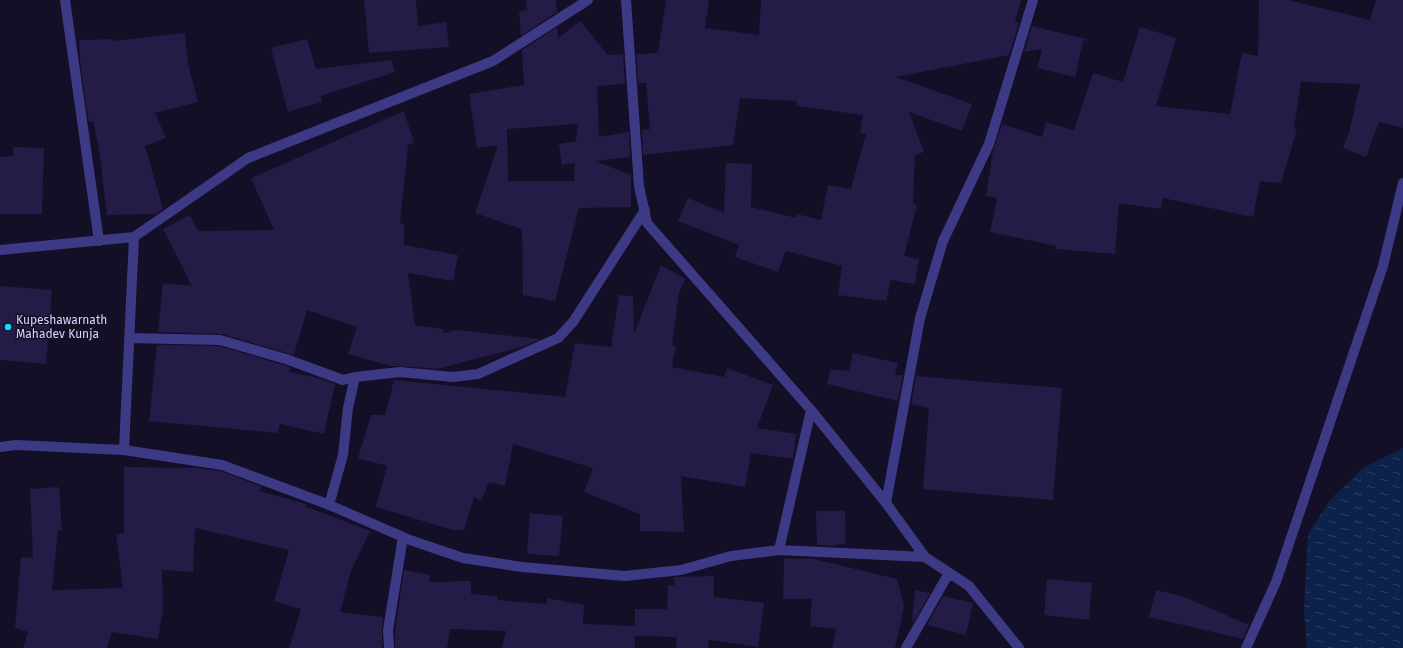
<svg xmlns="http://www.w3.org/2000/svg" width="1403" height="648" viewBox="0 0 1403 648" font-family="'Fira Sans',sans-serif">
  <style>
    .water { fill: url(#water-ripples) }
    .building { fill: #241b47; fill-rule: evenodd }
    .lines { fill: none; stroke-linecap: round; stroke-linejoin: round }
    .lane { stroke: #3d3a85; stroke-width: 10 }
    .street { stroke: #3d3a85; stroke-width: 10 }
    .poi-dot { fill: #00e5ff; stroke: #130f26; stroke-width: 1.5 }
    .labels { text-anchor: middle; stroke-width: 3; stroke-linejoin: round; paint-order: stroke }
    .poi-label { font-size: 12px; fill: #d9d4ff; stroke: #130f26; text-anchor: start }
  </style>
  <defs>
    <pattern id="water-ripples" width="26" height="14" patternUnits="userSpaceOnUse"><rect width="26" height="14" fill="#0c2248"/><path d="M2 4q2-2 4 0t4 0M15 11q2-2 4 0t4 0" fill="none" stroke="#2f4163"/></pattern>
  </defs>
  <rect width="100%" height="100%" fill="#130f26"/>
  <path class="water" d="M1403,448V648H1307L1304,611L1308,534L1330,500L1364,467Z"/>
  <path class="building" d="M364,0H416L418,26L446,22L449,47L369,53Z
    M526,0H556L557,12L521,36L519,12L527,10Z
    M666,0H709L705,28L759,35L761,0H1021L1015,22L1019,23L1009,55L896,77L972,104L962,131L909,112L924,152L915,155L913,203L917,205L904,256L919,259L915,284L891,280L886,301L838,295L842,266L786,251L778,272L735,257L739,245L678,221L688,198L724,213L726,163L752,164L751,207L796,218L797,214L821,220L828,185L851,189L866,134L860,133L863,115L796,106L797,101L740,98L733,145L643,155L642,130L650,129L646,83H638L636,54L658,53Z
    M1259,0H1288L1370,20L1376,0H1403V128L1379,122L1366,157L1343,148L1349,133L1360,84L1301,82L1294,128L1297,129L1281,183L1260,181L1253,217L1163,198L1161,209L1119,203L1115,254L1055,249L1056,246L990,232L997,198L986,196L993,151L1002,124L1042,137L1046,122L1074,130L1093,73L1123,82L1140,27L1176,38L1156,106L1230,114L1242,53L1258,56Z
    M580,21L608,55L623,54L625,84L597,86L599,137L629,132L630,157L595,161L631,175V207L579,208L555,301L523,295L522,229L475,213L498,145L477,148L469,94L524,85L522,50L557,27L558,38ZM578,124L576,141L559,144L562,165L575,163L574,181H508L507,129Z
    M1032,26L1090,40L1083,41L1075,77L1037,68L1042,49L1024,52Z
    M185,33L188,64L198,102L155,113L166,138L145,146L163,209L156,214L107,215L99,149L93,121L89,122L87,112L80,61L79,40L114,39V41Z
    M307,39L316,69L392,60L395,72L321,96L322,102L288,112L271,48Z
    M404,111L414,143L408,145L400,224H404V245L458,255L453,281L408,273L415,325L444,329L443,333L456,330L540,339L525,346L437,369L400,366H391L348,354L357,327L307,310L294,355L222,334L158,332L163,283L192,286L163,229L190,215L198,231L274,230L251,178Z
    M13,147L44,148L42,214H0V157L13,156Z
    M661,265L686,279L679,292L672,345L676,346L672,367L724,377L727,368L773,385L757,428L796,434L793,459L751,453L745,487L681,476L684,532L640,531V514L584,492L593,468L513,444L505,486L489,482L481,501L474,497L464,530H453L376,507L387,466L358,458L371,415H385L394,380L565,397L575,343L611,347L619,295L633,296L634,334Z
    M0,286L52,290L46,364L0,360Z
    M157,345L219,346L284,365L291,368L289,372L319,378L335,384L324,434L280,424L278,433L149,421Z
    M853,353L898,363L895,375H903L898,401L827,384L830,369L849,371Z
    M916,376L1062,388L1053,500L923,489L929,408L911,404Z
    M124,467L196,468L220,471L261,486L260,491L306,504L305,506L370,531L351,571L340,612L383,617L382,630V648H289L301,609L274,601L289,550L195,528L193,572L162,570L163,608L158,639L112,632L107,648H23L28,632L15,628L21,557L33,558L30,489L59,487L62,531H58L52,590L123,588L116,534L124,533Z
    M816,511H845L846,543L832,546L817,545Z
    M530,513L563,516L559,556L527,554Z
    M784,559H814L897,579L904,606L895,648H832L836,629L810,626L812,599H783Z
    M404,570L430,575L429,582L471,581V594L497,596V600L547,604V598L584,605L583,624L635,626V609H667L668,585H675L674,577L714,576V597L764,603L758,647L709,640L708,648H676L677,637L635,636V648H502L506,631L450,629L447,648H395V630Z
    M1047,579L1092,583L1089,620L1044,615Z
    M915,590L930,593L914,622L912,621Z
    M1156,590L1182,596L1249,625L1243,639L1149,617Z
    M943,596L973,603L966,635L927,625Z"/>
  <g class="lines">
    <path class="lane" d="M65,0L99,241"/>
    <path class="street" d="M626,0L639,186L647,223L811,410L886,503L925,557L969,586L1019,648
      M0,250L134,237L248,158L493,61L588,0
      M129,338L220,340L286,359L343,380L355,377
      M0,447L16,445L124,450L222,465L327,504L410,540L463,558L522,567L625,576L681,570L731,556L779,550L925,557
      M124,450L134,237
      M886,503L920,318L943,241L989,144L1033,0
      M329,505L343,455L348,408L355,377L400,372L453,377L478,374L558,338L573,322L645,210
      M779,550L811,410
      M389,648L388,630L403,537
      M906,648L949,573
      M1246,648L1276,582L1383,266L1403,183"/>
  </g>
  <circle class="poi-dot" cx="8" cy="327" r="4"/>
  <g class="labels">
    <g class="poi-label">
      <text x="16" y="324">Kupeshawarnath<tspan x="16" dy="14">Mahadev Kunja</tspan></text>
    </g>
  </g>
</svg>
